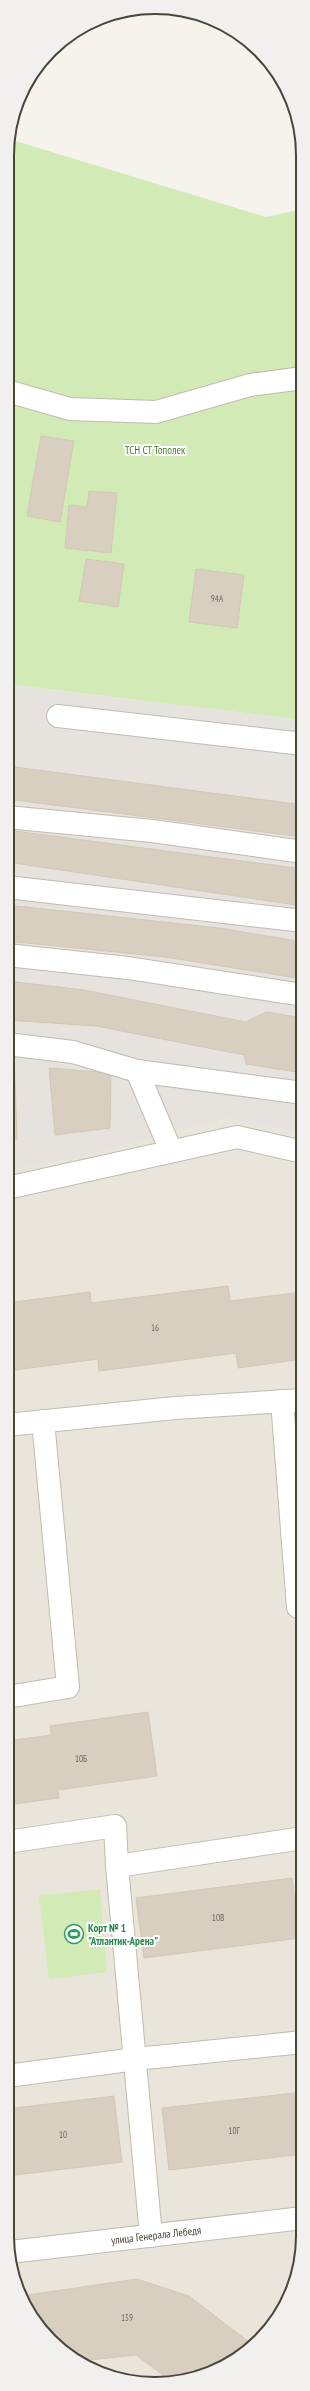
<svg xmlns="http://www.w3.org/2000/svg" width="310" height="2391" viewBox="0 0 310 2391" font-family="'PT Sans Narrow',sans-serif">
  <style>
    .residential { fill: #eae5da }
    .industrial { fill: #e6e2dd }
    .green { fill: #d2eab5 }
    .building { fill: #d8cfc1; stroke: #d3c7b4 }
    .lines { fill: none; stroke-linecap: round; stroke-linejoin: round }
    .minor-casing { stroke: #c2bbae; stroke-width: 24 }
    .minor { stroke: #fff; stroke-width: 22 }
    .labels { text-anchor: middle; stroke-width: 4; stroke-linejoin: round; paint-order: stroke }
    .number-label { font-size: 9px; fill: #6e675b }
    .park-label { font-size: 11px; fill: #4a7f2a; stroke: #fff }
    .leisure-label { font-size: 11px; font-weight: bold; fill: #27864d; stroke: #fff; text-anchor: start }
    .street-label { font-size: 11px; fill: #4b4439; stroke: #fff }
    .rim { fill: none; stroke: #4b4439; stroke-width: 2 }
  </style>
  <rect width="100%" height="100%" fill="#f6f3ec"/>
  <path class="residential" d="M225,1119L303,1134V2246L288,2302L252,2347L202,2376L146,2384L98,2373L50,2340L18,2292L7,2236V1171L74,1159Z"/>
  <path class="industrial" d="M7,684L303,720V1134L225,1119L74,1159L7,1171Z"/>
  <path class="green" d="M9,139L266,217L303,209V720L7,684Z
    M100,1889L107,1972L49,1979L39,1896Z"/>
  <path class="building" d="M41,436L74,441L60,522L27,516Z
    M89,491L117,493L111,553L65,548L69,505L87,507Z
    M86,559L124,564L118,607L79,601Z
    M196,569L244,575L237,628L189,622Z
    M7,766L303,805V837L7,799Z
    M7,830L303,869V906L7,862Z
    M7,905L219,928L303,942V979L165,957L7,941Z
    M7,981L84,990L246,1022L266,1012L303,1018V1073L246,1064L244,1055L96,1026L7,1020Z
    M7,1053H14L17,1139L7,1140Z
    M49,1068L111,1073L110,1128L55,1135Z
    M228,1286L230,1301L303,1292V1359L238,1368L236,1353L99,1371L98,1359L7,1371V1303L90,1292L91,1303Z
    M148,1712L157,1776L58,1790L59,1798L7,1805V1741L51,1735L50,1726Z
    M292,1878L300,1938L144,1958L136,1898Z
    M303,2092V2154L169,2170L162,2108Z
    M114,2096L122,2162L7,2176V2109Z
    M137,2279L189,2296L254,2346L202,2376L170,2380L136,2355L80,2361L50,2340L21,2296Z"/>
  <g class="lines">
    <g class="minor-casing">
      <g id="minor">
        <path d="M7,391L70,409L156,412L250,385L303,378"/>
        <path d="M58,716L303,744"/>
        <path d="M7,817L152,831L303,852"/>
        <path d="M7,887L303,921"/>
        <path d="M7,955L128,968L303,995"/>
        <path d="M7,1044L73,1052L137,1071L303,1093"/>
        <path d="M137,1071L171,1151"/>
        <path d="M7,1188L237,1137L303,1152"/>
        <path d="M282,1401L298,1607L303,1606"/>
        <path d="M7,1425L175,1408L303,1400"/>
        <path d="M7,1697L68,1687L43,1421"/>
        <path d="M7,1842L115,1826L117,1866"/>
        <path d="M7,2076L136,2059L303,2042"/>
        <path d="M151,2236L117,1866L303,1838"/>
        <path id="s1" d="M10,2252L303,2218"/>
      </g>
    </g>
    <use href="#minor" class="minor"/>
  </g>
  <defs>
    <g id="stadium-ring" transform="scale(1)"><circle r="9.5" fill="#fff" stroke="#2e9e5b" stroke-width="1.5"/><path d="M0-5a6.5 5 0 1 0 0 10a6.5 5 0 1 0 0-10ZM-3.5-1.8h7v3.6h-7Z" fill="#2e9e5b"/></g>
  </defs>
  <g fill-rule="evenodd">
    <use href="#stadium-ring" x="74" y="1934"/>
  </g>
  <g class="labels">
    <g class="number-label">
      <text x="217" y="602">94А</text>
      <text x="155" y="1331">16</text>
      <text x="81" y="1762">10Б</text>
      <text x="218" y="1921">10В</text>
      <text x="234" y="2134">10Г</text>
      <text x="63" y="2138">10</text>
      <text x="127" y="2321">159</text>
    </g>
    <g class="park-label">
      <text x="155" y="454">ТСН СТ Тополек</text>
    </g>
    <g class="leisure-label">
      <text x="88" y="1932">Корт № 1<tspan x="88" dy="13">"Атлантик-Арена"</tspan></text>
    </g>
    <g class="street-label">
      <text dy="4" stroke="none"><textPath href="#s1" startOffset="147">улица Генерала Лебедя</textPath></text>
    </g>
  </g>
  <path d="M0 0H310V2391H0ZM155 14H155A141 141 0 0 1 296 155V2236A141 141 0 0 1 155 2377H155A141 141 0 0 1 14 2236V155A141 141 0 0 1 155 14Z" fill="#f1f0ef" fill-rule="evenodd"/>
  <path class="rim" d="M155 14H155A141 141 0 0 1 296 155V2236A141 141 0 0 1 155 2377H155A141 141 0 0 1 14 2236V155A141 141 0 0 1 155 14Z"/>
</svg>
